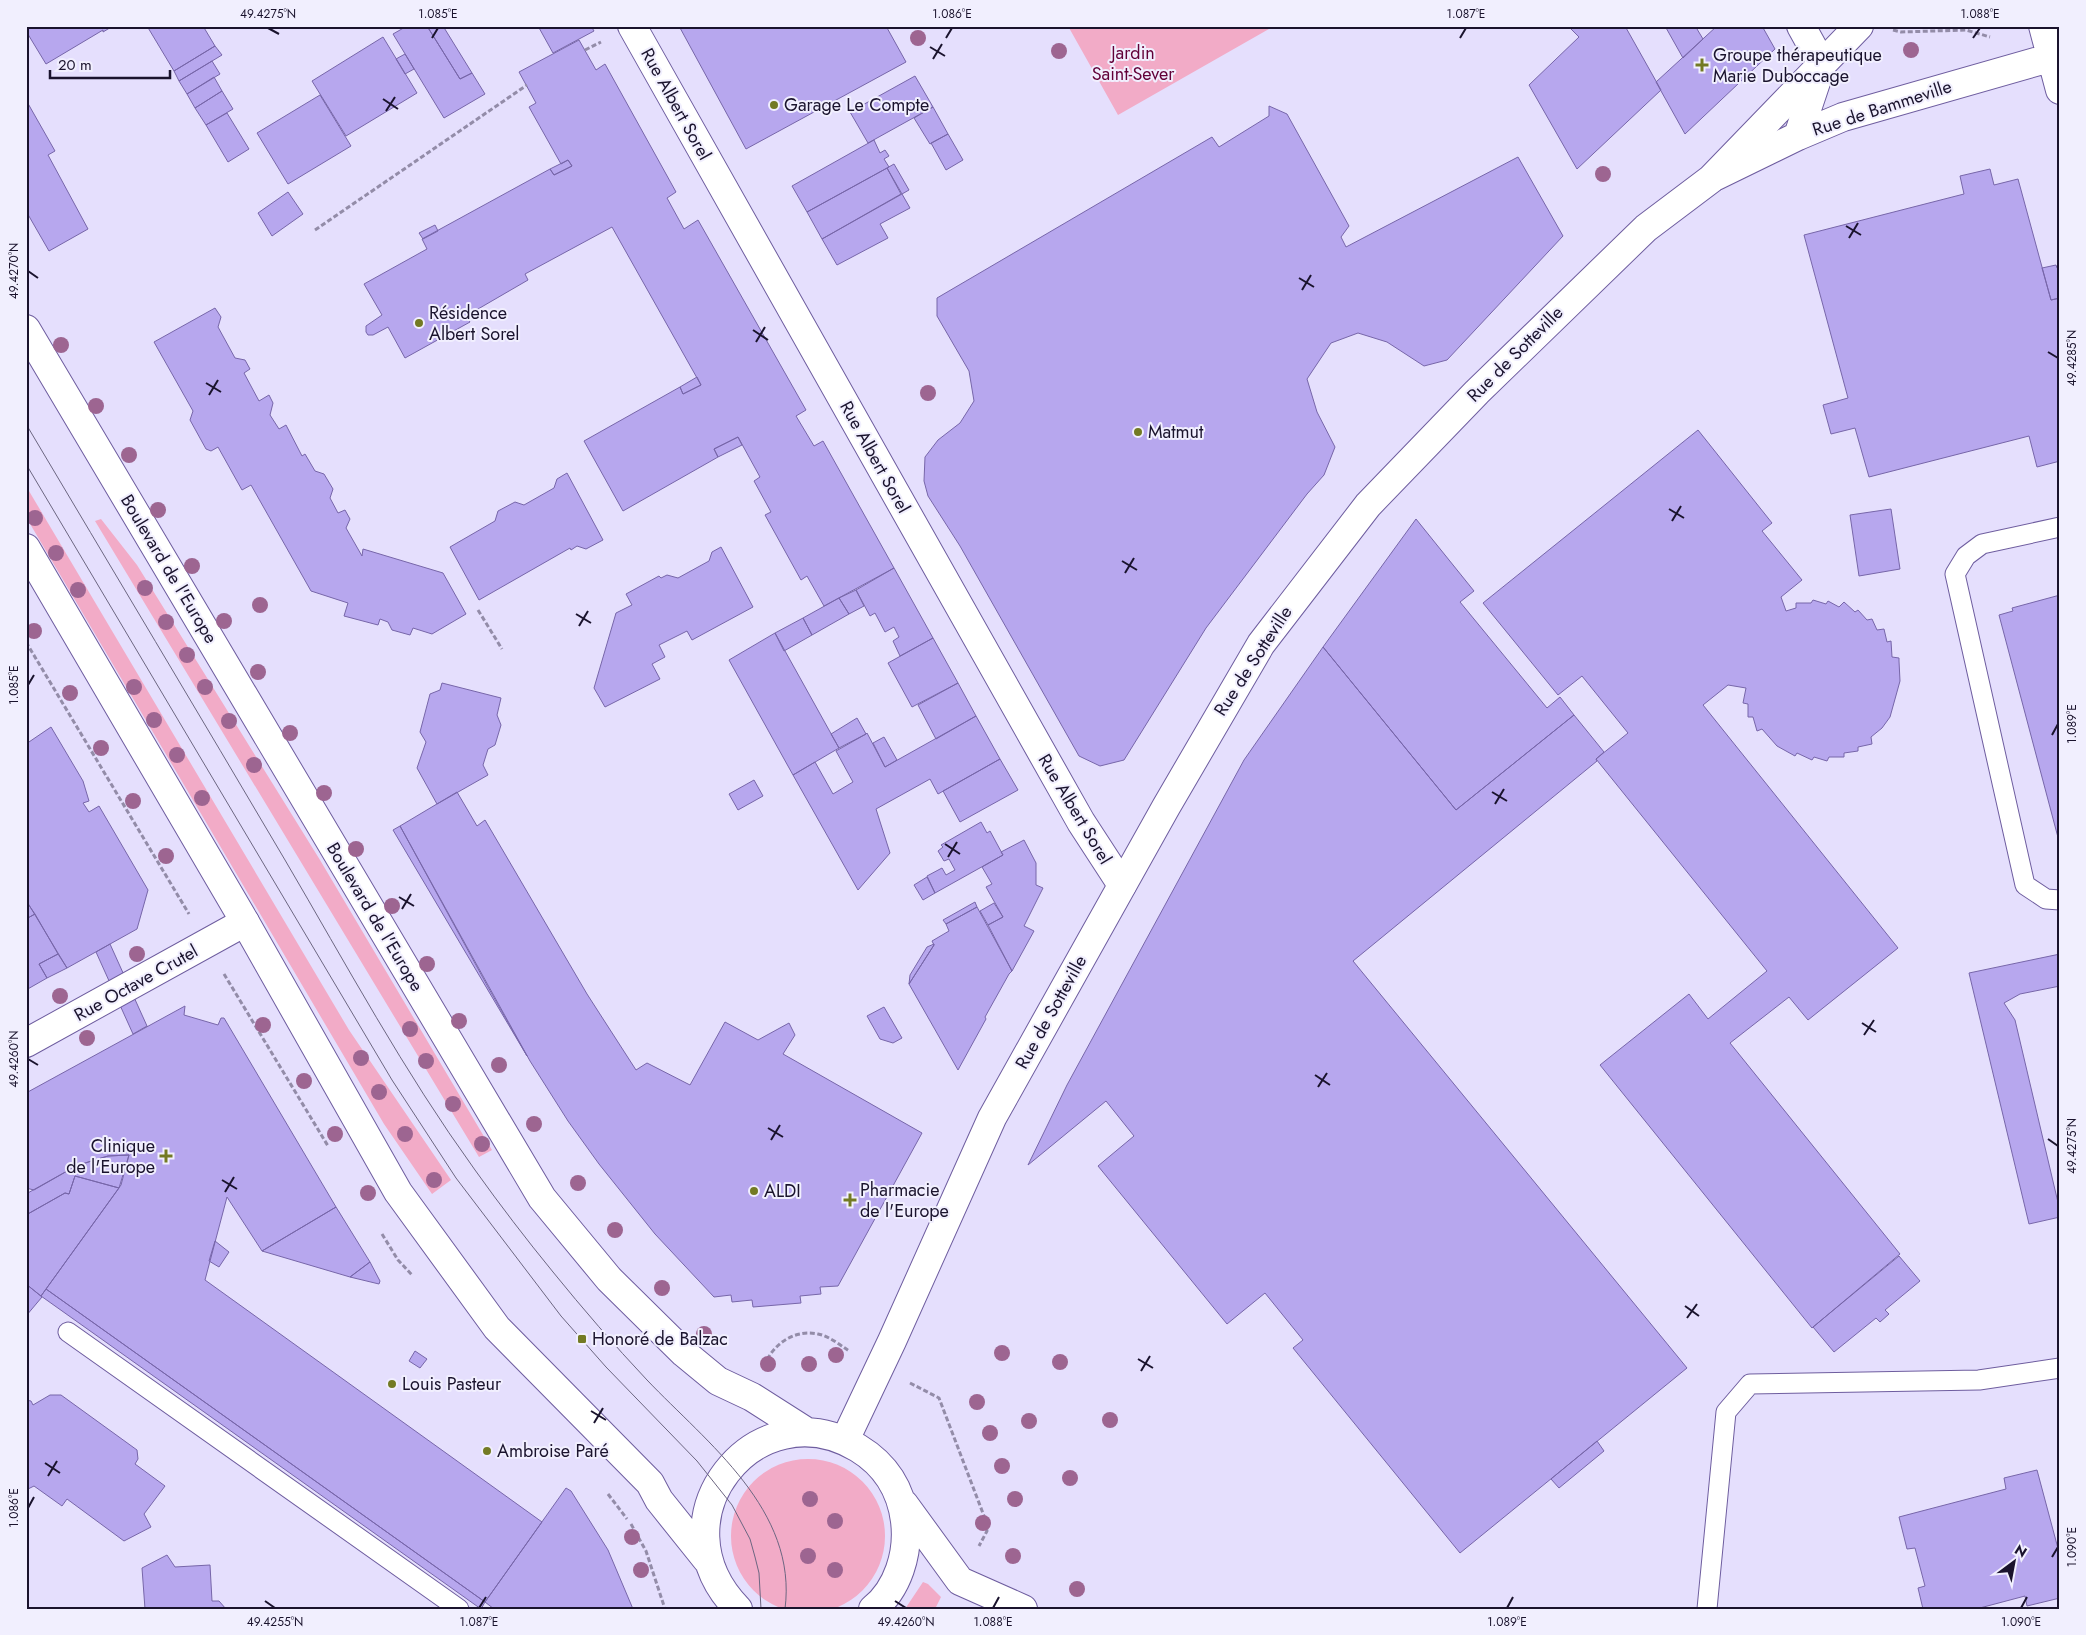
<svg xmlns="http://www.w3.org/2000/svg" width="2086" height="1635" viewBox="0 0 2086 1635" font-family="Jost,sans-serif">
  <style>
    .green { fill: #f2abc7 }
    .building { fill: #b7a7ee; stroke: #7766a9 }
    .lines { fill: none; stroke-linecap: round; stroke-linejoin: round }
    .service-casing { stroke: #6e5d9f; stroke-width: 21 }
    .minor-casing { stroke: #6e5d9f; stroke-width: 30 }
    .tertiary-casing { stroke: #6e5d9f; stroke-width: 30 }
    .primary-casing { stroke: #6e5d9f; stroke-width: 30 }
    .path { stroke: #938ca8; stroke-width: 3; stroke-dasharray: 5 2.5; stroke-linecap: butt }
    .service { stroke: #fff; stroke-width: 19 }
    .minor { stroke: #fff; stroke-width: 28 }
    .tertiary { stroke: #fff; stroke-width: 28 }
    .primary { stroke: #fff; stroke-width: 28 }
    .tram { stroke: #6c6681; stroke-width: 1 }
    .tree { fill: #9d6591 }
    .ticks { fill: none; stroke: #1a132d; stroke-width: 2 }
    .poi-dot { fill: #737a24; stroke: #f1effe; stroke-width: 2 }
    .labels { text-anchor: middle; stroke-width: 4; stroke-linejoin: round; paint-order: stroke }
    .park-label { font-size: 18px; fill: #620138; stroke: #f1effe }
    .poi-label { font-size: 18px; fill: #1a132d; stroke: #f1effe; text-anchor: start }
    .street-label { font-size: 18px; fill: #1a132d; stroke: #f1effe }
    .neatline { fill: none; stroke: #1a132d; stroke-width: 2 }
    .ticks-label { font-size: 12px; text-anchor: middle; fill: #1a132d }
  </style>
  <rect width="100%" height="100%" fill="#e5dffd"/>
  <path class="green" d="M1068,26H1274L1118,115Z
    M26,486L349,1030L451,1180L432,1194L384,1124L26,517Z
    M101,519L137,565L320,860L492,1150L479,1157L95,521Z
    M731 1536a77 77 0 1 1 154 0a77 77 0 1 1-154 0Z
    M923,1582L928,1584L941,1597L935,1609H905Z"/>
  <path class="building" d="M26,26H113L103,32V30L46,64L26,31Z
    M147,26H203L215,46L174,71Z
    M407,26H427L460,79L472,73L485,94L444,118L393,34Z
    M427,26H443L472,73L460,79Z
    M538,26H591L594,31L553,53Z
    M679,26H886L906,62L746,149Z
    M1568,26H1625L1661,90L1577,169L1529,85L1579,37Z
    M1665,26H1703L1697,29L1703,39L1683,58Z
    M1717,26H1762L1775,49L1685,134L1656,82Z
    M383,37L417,93L346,136L312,81Z
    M579,40L596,70L605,64L676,192L667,198L684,229L698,220L806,410L796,416L814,446L823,441L894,568L824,606L807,576L801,580L765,515L771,512L754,481L760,477L738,437L714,449L718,457L623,511L584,441L680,387L683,394L701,385L612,227L525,274L528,280L466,316L470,322L405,358L388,327L373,335H368L366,332V326L382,315L364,284L427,249L422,239L550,169L554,175L572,166L568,160L561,164L529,107L536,103L519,72Z
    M215,46L222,55L179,81L174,71Z
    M405,54L414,69L405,74L396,59Z
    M212,61L220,74L187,94L179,81Z
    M915,76L933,107L868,143L850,112Z
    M214,77L222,91L195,108L187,94Z
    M222,91L233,109L206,125L195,108Z
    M320,95L351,146L288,184L257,133Z
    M26,100L55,151L48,155L88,229L49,251L26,211Z
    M1269,106L1287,114L1349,226L1341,237L1346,247L1518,157L1563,236L1447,360L1424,366L1387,342L1358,333L1331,343L1307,379L1317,412L1335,447L1324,475L1307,494L1206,628L1124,760L1100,766L1079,756L960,546L928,496L924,481L925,457L938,440L960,423L974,401L969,371L937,316V298L1212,137L1219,147L1269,116Z
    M933,107L948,134L930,144L914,118Z
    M227,113L249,149L228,162L206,125Z
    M948,134L963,160L946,170L931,143Z
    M874,140L880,153L885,150L889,156L884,159L889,167L807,212L792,186Z
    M568,160L572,166L554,175L550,169Z
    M894,164L909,190L902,194L887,168Z
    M887,168L901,194L822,239L807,212Z
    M1990,169L1994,185L2018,179L2051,300L2060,298V461L2037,467L2029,436L1869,477L1855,428L1831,434L1823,405L1848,398L1804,235L1964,194L1960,176Z
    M288,192L303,214L272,236L258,213Z
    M902,194L910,208L880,224L888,238L837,265L822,239Z
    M435,225L438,231L423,239L419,233Z
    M2056,265L2057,268L2060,267V298L2051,300L2042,268Z
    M215,308L221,317L218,327L235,358L245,360L250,369L244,373L259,401L269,395L273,403L270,415L279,429L286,425L302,456L305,454L315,471L324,474L333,489L330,498L338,513L345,510L350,519L346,528L362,556L363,549L443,573L466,614L432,634L413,628L410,635L392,630L388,622L380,619L378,625L344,616L348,603L311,591L251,485L242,490L218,447L211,451L206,449L190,420L193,411L154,342Z
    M697,377L701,385L683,394L680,387Z
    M1698,430L1772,523L1762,531L1802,580L1781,597L1786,611L1796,608V603H1811L1813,600L1826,604L1828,601L1839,607L1844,602L1855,612L1858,610L1867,620L1872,619L1877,630L1884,629L1887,642L1891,641L1892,657L1899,658V661L1900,681L1890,717L1882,728L1871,737L1872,744L1858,747V751L1844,753V757H1829L1827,761L1814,757L1812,760L1797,753L1795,756L1777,746L1762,729L1757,731L1753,717H1748V704L1743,703L1746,688L1728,685L1703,705L1898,948L1808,1020L1789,997L1730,1043L1900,1254L1812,1328L1600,1065L1689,994L1708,1019L1767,971L1596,759L1628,733L1582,676L1558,695L1483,603Z
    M738,437L742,445L718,457L714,449Z
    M567,473L603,540L586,549L577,546L571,550L570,548L479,600L450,547L495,521L498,511L515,502L524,505L554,488L557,479Z
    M1891,509L1900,569L1859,576L1850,515Z
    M1416,519L1474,591L1460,602L1547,708L1560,697L1574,715L1456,810L1323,647Z
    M721,547L753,607L692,640L687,631L659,645L665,657L652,664L660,679L605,707L594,688L616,613L632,605L626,594L659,576L661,578L667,575L678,578L709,561L712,552Z
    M894,568L933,638L900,656L893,641L899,637L894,627L885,632L875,613L870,616L856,590Z
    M856,590L864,606L849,614L839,598Z
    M2060,595V845L1999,615L2013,611L2012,608Z
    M839,598L849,614L812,635L803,618Z
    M803,618L812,635L784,651L775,633Z
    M775,633L839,748L793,775L729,660Z
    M933,638L958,683L912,707L888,663Z
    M1323,647L1456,810L1574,715L1604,752L1596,759L1597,761L1353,961L1687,1368L1460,1553L1293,1348L1303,1340L1265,1293L1227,1324L1098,1166L1134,1136L1106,1101L1028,1165L1067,1085L1244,760Z
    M442,683L501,698L497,715L501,725L495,745L488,749L483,765L488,775L437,804L417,768L426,742L420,732L430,694L440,690Z
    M958,683L976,716L936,739L918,705Z
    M976,716L1000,759L938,794L930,779L876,809L890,853L858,890L793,775L815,762L833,794L853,782L836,751L866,734L867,733L885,767Z
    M857,718L866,734L839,748L831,734Z
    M51,727L83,781L89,801L83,803L89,812L99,806L148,890L137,929L67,968L26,900V744Z
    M884,737L897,760L885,767L873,743Z
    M1000,759L1018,790L960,822L943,791Z
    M754,780L763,796L738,810L729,794Z
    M457,792L477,826L485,820L587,994L636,1070L647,1063L690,1085L725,1022L758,1040L789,1023L795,1035L783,1054L922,1133L838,1286L820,1287L821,1294L800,1296L801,1303L753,1307L752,1300L732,1302L731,1295L714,1297L655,1234L599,1164L568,1121L530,1061L400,826Z
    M981,822L987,833L990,831L1003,855L935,893L927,876L942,868L946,875L955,870L949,859L944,861L938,851L943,847L941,845Z
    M400,826L488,987L527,1056L393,830Z
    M1024,840L1036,863V885L1043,888L1024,926L1034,931L1012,971L988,925L1003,917L986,887L992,884L982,867L1003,855L1001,852Z
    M927,877L935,893L923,900L914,885Z
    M975,902L977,907L946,924L943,920Z
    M994,903L1003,917L988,925L980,911Z
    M28,904L35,914L26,919V905Z
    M977,907L1012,971L1009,974L985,1017L986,1019L958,1070L909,984L934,945L932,941L949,931L946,924Z
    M35,914L58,954L39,964L47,978L26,990V919Z
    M110,944L147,1026L133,1034L96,952Z
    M934,944V945L909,984L910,975L927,947Z
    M58,954L67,968L47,978L39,964Z
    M2060,954V986L2020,994L2004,1003L2015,1020L2060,1211V1217L2029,1224L1969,973Z
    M185,1006L184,1015L218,1025L221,1018H224L336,1207L262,1251L227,1197L205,1280L542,1522L485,1602L46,1289L121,1185L129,1155L108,1156L94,1160L76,1166L34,1190L26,1188V1093Z
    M884,1007L902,1038L893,1043L880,1039L867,1016Z
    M129,1155L119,1188L75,1176L69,1194L65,1193L26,1215V1194L76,1166L108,1156Z
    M75,1176L119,1188L41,1296L26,1284V1215L65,1193L69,1194Z
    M336,1207L370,1262L350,1277L262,1251Z
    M215,1241L229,1252L219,1267L209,1261Z
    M1899,1256L1920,1281L1885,1310L1889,1314L1880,1322L1876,1318L1834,1352L1813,1327Z
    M370,1262L380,1281L379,1284L350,1277Z
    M26,1284L42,1297L26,1316Z
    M46,1289L485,1602L481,1609L41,1296Z
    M415,1351L427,1359L420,1368L409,1361Z
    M50,1395H61L137,1450L138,1459L135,1464L165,1486L144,1514L151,1527L124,1541L67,1499L62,1506L34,1486L26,1490V1400L31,1401L33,1405Z
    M1597,1441L1604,1451L1559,1488L1551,1479Z
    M2037,1470L2060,1556V1598L2027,1606L2025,1596L1976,1609H1923L1918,1588L1925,1586L1915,1548L1907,1549L1899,1517L2006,1489L2004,1478Z
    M566,1488L571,1491L608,1550L633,1609H494L485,1602Z
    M167,1555L175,1567L210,1565L212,1601H219L226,1609H145L142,1568Z"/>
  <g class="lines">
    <g class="service-casing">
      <path id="service" d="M2060,527L1982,544L1966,556L1955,574L2025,885L2046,899L2060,900
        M68,1332L459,1609
        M1707,1609L1726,1412L1750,1384L1979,1380L2060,1368"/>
    </g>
    <g class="minor-casing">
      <path id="minor" d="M632,26L1081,822L1122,885
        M2043,26L2060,90
        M1798,136L1822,64L1801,26
        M1716,176L1798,136L1843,117L2060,55
        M26,1043L245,922"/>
    </g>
    <g class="tertiary-casing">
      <path id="tertiary" d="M845,1440L892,1341L992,1118L1166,807L1261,644L1368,505L1477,392L1646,228L1711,179L1859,26"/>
    </g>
    <g class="primary-casing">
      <path id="primary" d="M26,329L542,1198L609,1279L684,1353L718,1381L752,1397L807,1432
        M26,548L245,922L398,1192L497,1328L650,1483L659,1500L707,1560
        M904,1504L960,1581L1023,1609
        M738,1609C650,1519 756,1387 858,1448C886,1465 901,1489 905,1521C909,1553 898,1589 873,1609"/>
    </g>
    <path class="path" d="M1893,30L1901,32L1966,30L1990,37
      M585,50L601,42
      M315,230L527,85
      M478,610L502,649
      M26,642L189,914
      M224,974L328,1146
      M382,1234L398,1260L412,1275
      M764,1366C773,1344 794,1329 818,1334C829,1336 840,1345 849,1351
      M910,1383L939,1398L984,1516L987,1531L979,1546
      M608,1494L627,1519
      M631,1524L646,1551L665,1609"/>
    <use href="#service" class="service"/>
    <use href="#minor" class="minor"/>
    <use href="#tertiary" class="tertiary"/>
    <use href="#primary" class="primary"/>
    <path class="tram" d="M26,424C112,569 199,714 285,860C346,964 404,1072 475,1170C500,1205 526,1239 553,1272C583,1309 614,1345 647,1380C707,1443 798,1510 785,1609
      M26,464L392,1080L456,1178L561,1316L606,1367L697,1461L732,1505L750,1539L755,1557L759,1573L761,1609"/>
  </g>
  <g class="tree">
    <circle cx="918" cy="38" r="8"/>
    <circle cx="1911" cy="50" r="8"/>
    <circle cx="1059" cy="51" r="8"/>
    <circle cx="1603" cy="174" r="8"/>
    <circle cx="61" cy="345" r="8"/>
    <circle cx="928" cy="393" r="8"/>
    <circle cx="96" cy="406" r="8"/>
    <circle cx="129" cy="455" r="8"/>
    <circle cx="158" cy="510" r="8"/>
    <circle cx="35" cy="518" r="8"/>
    <circle cx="56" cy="553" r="8"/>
    <circle cx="192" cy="566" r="8"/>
    <circle cx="145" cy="588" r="8"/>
    <circle cx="78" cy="590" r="8"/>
    <circle cx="260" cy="605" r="8"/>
    <circle cx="224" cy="621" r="8"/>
    <circle cx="166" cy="622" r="8"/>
    <circle cx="34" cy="631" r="8"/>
    <circle cx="187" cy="655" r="8"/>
    <circle cx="258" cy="672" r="8"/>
    <circle cx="134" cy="687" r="8"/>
    <circle cx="205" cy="687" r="8"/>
    <circle cx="70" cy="693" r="8"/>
    <circle cx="154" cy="720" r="8"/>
    <circle cx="229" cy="721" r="8"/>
    <circle cx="290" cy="733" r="8"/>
    <circle cx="101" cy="748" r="8"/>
    <circle cx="177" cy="755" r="8"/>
    <circle cx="254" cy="765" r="8"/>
    <circle cx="324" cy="793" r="8"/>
    <circle cx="202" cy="798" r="8"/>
    <circle cx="133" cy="801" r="8"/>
    <circle cx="356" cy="849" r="8"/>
    <circle cx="166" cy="856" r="8"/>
    <circle cx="392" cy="906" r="8"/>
    <circle cx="137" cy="954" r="8"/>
    <circle cx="427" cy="964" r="8"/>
    <circle cx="60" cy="996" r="8"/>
    <circle cx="459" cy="1021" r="8"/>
    <circle cx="263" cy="1025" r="8"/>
    <circle cx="410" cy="1029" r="8"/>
    <circle cx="87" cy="1038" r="8"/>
    <circle cx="361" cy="1058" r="8"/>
    <circle cx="426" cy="1061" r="8"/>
    <circle cx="499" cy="1065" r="8"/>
    <circle cx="304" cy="1081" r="8"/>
    <circle cx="379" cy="1092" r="8"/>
    <circle cx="453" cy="1104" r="8"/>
    <circle cx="534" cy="1124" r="8"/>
    <circle cx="335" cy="1134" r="8"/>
    <circle cx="405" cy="1134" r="8"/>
    <circle cx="482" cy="1144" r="8"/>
    <circle cx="434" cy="1180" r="8"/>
    <circle cx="578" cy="1183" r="8"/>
    <circle cx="368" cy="1193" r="8"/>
    <circle cx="615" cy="1230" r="8"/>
    <circle cx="662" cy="1288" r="8"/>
    <circle cx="704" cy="1334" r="8"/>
    <circle cx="1002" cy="1353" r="8"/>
    <circle cx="836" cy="1355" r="8"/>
    <circle cx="1060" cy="1362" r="8"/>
    <circle cx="768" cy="1364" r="8"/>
    <circle cx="809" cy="1364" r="8"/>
    <circle cx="977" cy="1402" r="8"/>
    <circle cx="1110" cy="1420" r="8"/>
    <circle cx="1029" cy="1421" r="8"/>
    <circle cx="990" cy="1433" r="8"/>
    <circle cx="1002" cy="1466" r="8"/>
    <circle cx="1070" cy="1478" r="8"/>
    <circle cx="810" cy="1499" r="8"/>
    <circle cx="1015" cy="1499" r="8"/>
    <circle cx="835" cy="1521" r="8"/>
    <circle cx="983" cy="1523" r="8"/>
    <circle cx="632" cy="1537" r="8"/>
    <circle cx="808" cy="1556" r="8"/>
    <circle cx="1013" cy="1556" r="8"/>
    <circle cx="641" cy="1570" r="8"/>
    <circle cx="835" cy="1570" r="8"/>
    <circle cx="1077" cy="1589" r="8"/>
  </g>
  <path class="ticks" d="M268,28L279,34M432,38L438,28M946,38L952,28M1460,38L1466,28M1973,38L1980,28M930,47L945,56M933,59L942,44M383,99L398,109M386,111L395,97M1846,226L1861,235M1849,238L1858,223M28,271L38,278M1299,278L1314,287M1302,290L1311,275M753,330L768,340M756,342L765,327M2048,352L2058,358M206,383L221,392M209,395L218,380M1669,509L1684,518M1672,521L1681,506M1122,561L1137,570M1125,573L1134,558M576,614L591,623M579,626L588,611M28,685L34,675M2052,735L2058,724M1492,792L1507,801M1495,804L1504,789M945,844L960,854M948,857L957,842M399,897L414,906M402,909L411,894M1862,1023L1876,1032M1864,1035L1874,1020M28,1059L38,1065M1315,1075L1330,1085M1318,1087L1327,1073M768,1128L783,1137M2048,1139L2058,1146M771,1140L780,1125M222,1180L237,1189M225,1192L234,1177M1685,1306L1699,1316M1687,1318L1697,1304M1138,1359L1153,1368M1141,1371L1150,1356M591,1411L606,1420M594,1423L603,1408M45,1463L60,1473M48,1476L57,1461M28,1508L34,1497M2052,1557L2058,1547M265,1601L275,1608M895,1601L906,1608M479,1608L486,1597M993,1608L999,1597M1507,1608L1513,1597M2021,1608L2027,1597"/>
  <g class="poi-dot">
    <path d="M1699.5 57.5h5v5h5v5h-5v5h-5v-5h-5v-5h5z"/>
    <circle cx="774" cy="105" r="5"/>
    <circle cx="419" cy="323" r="5"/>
    <circle cx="1138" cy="432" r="5"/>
    <path d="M163.5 1148.5h5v5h5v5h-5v5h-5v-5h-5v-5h5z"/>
    <circle cx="754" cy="1191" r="5"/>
    <path d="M847.5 1192.5h5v5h5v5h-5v5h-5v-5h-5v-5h5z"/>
    <rect x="577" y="1334" width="10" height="10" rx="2.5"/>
    <circle cx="392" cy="1384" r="5"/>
    <circle cx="487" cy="1451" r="5"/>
  </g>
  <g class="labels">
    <g class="park-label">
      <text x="1133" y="59">Jardin<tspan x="1133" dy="21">Saint-Sever</tspan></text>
    </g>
    <g class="poi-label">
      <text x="1713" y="61">Groupe thérapeutique<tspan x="1713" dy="21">Marie Duboccage</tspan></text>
      <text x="784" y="111">Garage Le Compte</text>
      <text x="429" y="319">Résidence<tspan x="429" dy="21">Albert Sorel</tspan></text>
      <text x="1148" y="438">Matmut</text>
      <text x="155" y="1152" text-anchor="end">Clinique<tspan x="155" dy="21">de l'Europe</tspan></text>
      <text x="860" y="1196">Pharmacie<tspan x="860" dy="21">de l'Europe</tspan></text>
      <text x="764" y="1197">ALDI</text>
      <text x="592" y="1345">Honoré de Balzac</text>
      <text x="402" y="1390">Louis Pasteur</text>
      <text x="497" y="1457">Ambroise Paré</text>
    </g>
    <g class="street-label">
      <text transform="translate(676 104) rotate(61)" y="6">Rue Albert Sorel</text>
      <text transform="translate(1882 108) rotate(-18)" y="6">Rue de Bammeville</text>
      <text transform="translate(1515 354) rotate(-45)" y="6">Rue de Sotteville</text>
      <text transform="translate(875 457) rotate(61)" y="6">Rue Albert Sorel</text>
      <text transform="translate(169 569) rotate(59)" y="6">Boulevard de l'Europe</text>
      <text transform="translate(1253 661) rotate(-57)" y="6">Rue de Sotteville</text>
      <text transform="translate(1075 809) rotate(59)" y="6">Rue Albert Sorel</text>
      <text transform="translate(375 917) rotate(59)" y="6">Boulevard de l'Europe</text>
      <text transform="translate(136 983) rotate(-29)" y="6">Rue Octave Crutel</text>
      <text transform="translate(1051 1012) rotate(-61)" y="6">Rue de Sotteville</text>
    </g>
  </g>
  <rect width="2086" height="1635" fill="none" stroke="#f1effe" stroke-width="55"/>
  <g transform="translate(2014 1562) rotate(32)" stroke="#f1effe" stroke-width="4" paint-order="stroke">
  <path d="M0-4L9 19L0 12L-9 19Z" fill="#1a132d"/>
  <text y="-8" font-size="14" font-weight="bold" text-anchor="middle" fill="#1a132d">N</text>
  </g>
  <path d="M50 70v8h120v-8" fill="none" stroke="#1a132d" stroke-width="2.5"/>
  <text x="58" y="70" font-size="15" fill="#1a132d" stroke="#f1effe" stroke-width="4" paint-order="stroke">20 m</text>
  <rect x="28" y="28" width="2030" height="1580" class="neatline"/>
  <g class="ticks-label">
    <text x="268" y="18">49.4275°N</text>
    <text x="438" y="18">1.085°E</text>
    <text x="952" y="18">1.086°E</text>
    <text x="1466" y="18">1.087°E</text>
    <text x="1980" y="18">1.088°E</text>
    <text transform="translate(14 271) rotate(-90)" y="4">49.4270°N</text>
    <text transform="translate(2072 358) rotate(-90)" y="4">49.4285°N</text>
    <text transform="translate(14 685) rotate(-90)" y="4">1.085°E</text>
    <text transform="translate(2072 724) rotate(-90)" y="4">1.089°E</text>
    <text transform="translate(14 1059) rotate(-90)" y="4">49.4260°N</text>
    <text transform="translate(2072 1146) rotate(-90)" y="4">49.4275°N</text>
    <text transform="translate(14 1508) rotate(-90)" y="4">1.086°E</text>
    <text transform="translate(2072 1547) rotate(-90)" y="4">1.090°E</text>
    <text x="275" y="1626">49.4255°N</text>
    <text x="479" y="1626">1.087°E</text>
    <text x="906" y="1626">49.4260°N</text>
    <text x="993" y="1626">1.088°E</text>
    <text x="1507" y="1626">1.089°E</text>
    <text x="2021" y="1626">1.090°E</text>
  </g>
</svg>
